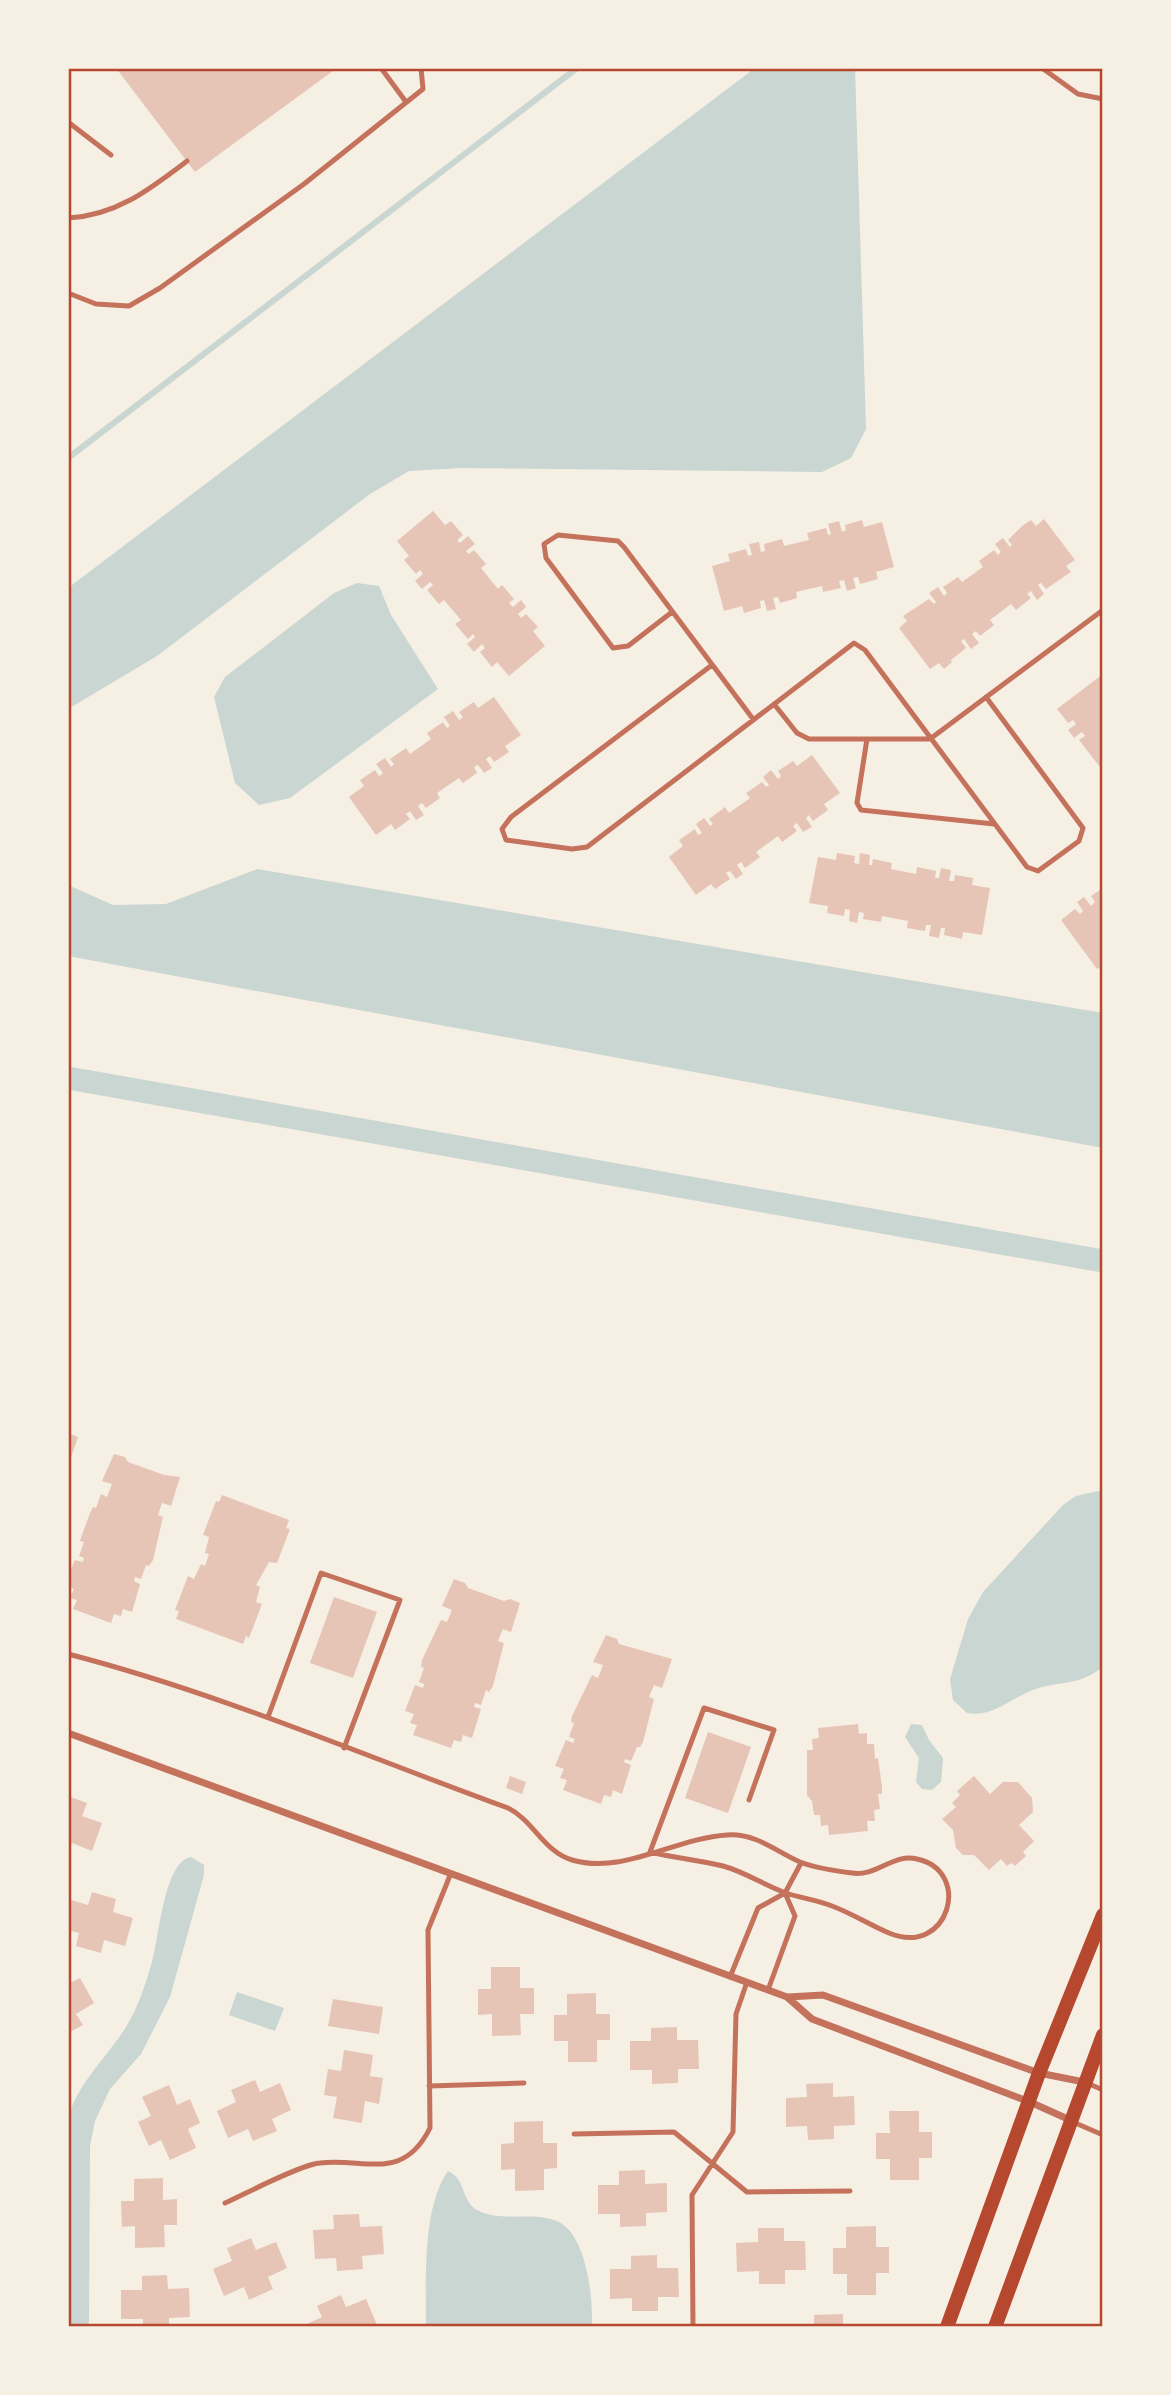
<svg xmlns="http://www.w3.org/2000/svg" width="1171" height="2395" viewBox="0 0 1171 2395" font-family="'Alegreya Sans',sans-serif">
  <style>
    .water { fill: #c9d6d2 }
    .lines { fill: none; stroke-linecap: round; stroke-linejoin: round }
    .stream { stroke: #c9d6d2; stroke-width: 6 }
    .canal { stroke: #c9d6d2; stroke-width: 23 }
    .building { fill: #e6c5b7 }
    .service { stroke: #c5725c; stroke-width: 5 }
    .minor { stroke: #c5725c; stroke-width: 7 }
    .secondary { stroke: #b5482f; stroke-width: 14 }
    .neatline { fill: none; stroke: #b5482f; stroke-width: 2.5 }
  </style>
  <rect width="100%" height="100%" fill="#f6efe4"/>
  <path class="water" d="M755,68H855L866,429L851,458L822,472L462,468L409,471L370,494L157,656L68,709V588Z
    M357,583L379,586L391,615L438,689L290,798L259,805L235,783L214,697L225,677L334,593Z
    M257,869L1103,1013V1148L68,956V885L113,905L166,904Z
    M1103,1490L1101,1668C1080,1685 1063,1681 1039,1688C1013,1695 995,1718 967,1713L953,1700L950,1679L968,1619L983,1592L1063,1505L1076,1496Z
    M911,1724L922,1725L929,1740L943,1758L941,1782L932,1790L922,1789L916,1782L919,1758L905,1737Z
    M191,1857L204,1865V1875L170,1997L141,2054L110,2089L95,2121L90,2146L89,2322L87,2327H68V2117C79,2082 107,2057 126,2027C138,2008 146,1983 152,1962C159,1938 164,1861 191,1857Z
    M237,1992L284,2008L275,2031L229,2015Z
    M448,2171C467,2179 460,2202 479,2211C502,2222 530,2212 554,2220C587,2230 593,2298 592,2327H426C426,2283 422,2207 448,2171Z"/>
  <g class="lines">
    <path class="stream" d="M68,458L577,68"/>
    <path class="canal" d="M68,1078L1103,1261"/>
  </g>
  <path class="building" d="M116,68H337L195,172Z
    M433,511L445,525L451,521L463,535L457,540L460,543L468,536L475,544L466,551L469,554L474,550L486,564L481,568L498,589L502,585L514,599L509,603L513,607L521,600L526,607L518,614L521,618L526,614L538,627L533,631L545,646L509,676L497,662L492,667L480,652L485,648L482,644L474,652L467,644L475,637L473,634L468,639L455,624L461,620L444,600L439,604L427,590L433,585L430,582L422,589L415,581L423,574L420,570L416,574L404,560L409,556L397,541Z
    M1044,519L1075,560L1066,566L1071,572L1046,589L1041,583L1038,585L1044,594L1037,600L1031,591L1027,594L1031,598L1016,610L1011,604L990,620L994,625L980,636L976,631L972,634L979,643L971,649L964,639L961,641L966,648L951,660L952,662L944,669L939,663L930,669L899,628L907,621L903,616L929,599L934,604L936,602L929,593L938,587L944,596L947,593L943,587L958,577L962,582L983,567L979,561L994,550L998,555L1001,552L995,544L1003,538L1010,547L1012,545L1008,540L1022,526L1031,520L1036,526Z
    M862,520L864,527L882,522L894,567L876,572L878,579L860,584L858,577L853,578L856,588L847,591L844,580L839,581L841,588L823,592L822,586L796,592L797,598L780,603L778,597L773,598L776,609L767,611L764,600L760,601L761,608L744,613L742,606L724,611L712,566L730,561L728,554L746,549L748,556L752,555L749,544L759,542L761,552L765,551L764,544L782,539L784,546L809,540L807,533L826,528L828,535L831,534L828,524L839,521L842,532L846,530L845,525Z
    M1103,674V771L1079,740L1085,736L1082,732L1074,738L1068,730L1076,724L1073,720L1068,723L1057,709Z
    M494,697L521,735L505,746L509,752L494,762L490,756L486,759L492,768L484,773L478,765L474,767L477,773L463,783L459,778L437,793L440,798L426,808L422,803L418,806L424,815L416,820L410,811L406,814L410,819L395,830L391,824L376,835L349,797L364,786L360,780L375,770L379,776L383,773L376,764L385,758L391,767L394,764L390,759L406,748L410,754L431,739L427,733L443,722L447,728L450,726L444,717L453,711L459,720L463,717L459,712L474,702L478,708Z
    M812,755L840,793L824,804L828,810L813,821L809,815L806,818L812,827L803,832L797,823L793,826L797,831L782,842L778,836L756,852L760,857L745,868L741,862L737,865L743,874L736,879L730,871L726,873L730,879L715,889L711,884L696,895L669,857L683,846L679,840L695,829L698,835L702,833L696,824L704,818L710,826L713,824L709,819L725,807L729,813L750,798L746,793L762,782L766,787L769,785L763,777L771,770L778,779L781,776L778,771L793,761L797,766Z
    M837,853L855,856L854,863L859,864L860,853L870,855L869,865H872L873,859L892,863L891,869L916,874L917,867L936,871L935,878H939L941,868L951,870L949,881H954L955,875L973,878L972,885L990,888L982,935L963,932L962,939L944,935L945,928H941L939,938L929,936L931,925H926L925,931L907,928L908,921L882,916L881,922L863,919L864,913L859,912L857,923L849,921L850,910L845,909L844,916L827,913L828,906L809,903L818,857L836,860Z
    M1103,888V965L1097,969L1061,920L1075,909L1080,914L1083,911L1077,902L1084,897L1091,906L1095,902L1091,896Z
    M68,1433L78,1437L69,1463H68Z
    M114,1454L125,1457L128,1462L164,1475L180,1477L171,1506L162,1503L158,1515L163,1517L153,1560L149,1566L146,1565L141,1579L135,1577L134,1581L140,1584L132,1612L123,1609L121,1616L114,1614L111,1623L73,1609L77,1600L70,1598L74,1589L68,1587V1576L75,1560L83,1562L84,1558L79,1556L84,1542L80,1541L82,1535L90,1513L93,1507L96,1508L101,1494L107,1497L112,1484L102,1481Z
    M222,1495L289,1520L286,1528L290,1529L277,1563L269,1562L256,1585L260,1587L256,1602L262,1604L249,1638L246,1636L243,1644L176,1619L179,1611L175,1610L188,1576L194,1579L201,1564L205,1566L209,1554L205,1553L209,1537L203,1535L216,1501L219,1502Z
    M454,1579L465,1583L468,1588L504,1601L510,1599L520,1603L511,1632L503,1629L498,1641L504,1643L493,1686L489,1692L486,1690L481,1705L475,1703L474,1707L481,1709L472,1738L463,1735L461,1742L454,1740L451,1748L413,1735L417,1725L410,1723L414,1714L405,1711L415,1685L423,1688L424,1684L419,1682L424,1668L421,1667L422,1660L441,1620L447,1622L452,1610L442,1606Z
    M334,1597L377,1612L353,1678L310,1663Z
    M606,1635L617,1639L619,1644L672,1659L662,1688L654,1685L649,1697L654,1699L643,1742L640,1747H637L631,1761L625,1759L624,1762L631,1765L622,1794L613,1790L611,1797L604,1795L601,1804L563,1790L567,1780L560,1778L564,1769L555,1766L566,1740L573,1743L575,1739L569,1737L574,1723L571,1722L572,1716L592,1675L598,1678L603,1665L593,1662Z
    M858,1724L859,1734L867,1733V1744H874L875,1759L878,1758L882,1787V1794H878L880,1809L874,1810L875,1821H867L868,1831L829,1835L828,1825L821,1826L820,1815H814L812,1801L807,1795V1750H813L812,1739L819,1738L818,1728Z
    M708,1732L751,1747L728,1813L685,1798Z
    M510,1776L526,1782L522,1794L506,1788Z
    M974,1776L990,1794L1003,1782H1018L1032,1798L1033,1812L1019,1825L1034,1841L1023,1852L1026,1856L1015,1866L1011,1863L1007,1866L1001,1859L989,1870L974,1855H963L956,1848L953,1830L942,1819L956,1807L952,1803L960,1795L957,1791Z
    M68,1796L87,1803L82,1816L102,1823L92,1851L72,1843L68,1852Z
    M92,1892L116,1899L113,1912L133,1918L125,1946L104,1940L101,1953L76,1946L79,1933L68,1930V1899L88,1905Z
    M491,1967H520V1988H534V2014H520L521,2035L492,2036V2014L478,2015V1989H491Z
    M80,1978L94,2003L76,2014L83,2025L68,2033V1984Z
    M596,1993V2014H610V2040H597V2062H568V2041H554V2015H567V1994Z
    M333,1999L383,2007L379,2034L328,2026Z
    M677,2027V2040H698L699,2069H678V2083L652,2084V2070H630V2041H651V2028Z
    M344,2050L373,2055L370,2076L383,2078L379,2104L365,2101L362,2123L333,2118L337,2097L324,2095L328,2069L341,2071Z
    M255,2080L260,2092L280,2083L291,2110L272,2119L277,2131L253,2141L248,2129L228,2138L217,2111L236,2102L231,2090Z
    M833,2083V2097L854,2096L855,2125L834,2126V2139L808,2140L807,2126L786,2127V2098L807,2097L806,2084Z
    M169,2085L177,2105L190,2099L200,2123L188,2129L196,2148L170,2160L161,2140L149,2146L138,2122L151,2116L142,2097Z
    M889,2111H919V2132H932V2158H919V2180H890V2159H876V2133H890Z
    M543,2121V2143H557V2168L544,2169V2190L515,2191V2169L501,2170V2144L514,2143V2122Z
    M645,2170V2184L667,2183V2212L646,2213V2226L620,2227V2214H598V2185H619V2171Z
    M163,2178V2200L177,2199V2225H164L165,2247L135,2248V2226L122,2227L121,2201H134V2179Z
    M359,2214L360,2227L382,2226L384,2254L362,2256L363,2269L337,2271L336,2258L315,2259L313,2230L334,2229L333,2215Z
    M876,2226V2247H889V2273H876V2295H847V2274H833V2248H846V2227Z
    M758,2228H784V2241H805L806,2270H785V2284H759V2271L737,2272L736,2243L758,2242Z
    M251,2238L256,2250L276,2242L287,2268L268,2277L273,2289L249,2300L244,2287L224,2296L213,2269L232,2261L227,2248Z
    M657,2255V2268H678L679,2297H658V2311H632V2298L610,2299V2269H631V2256Z
    M167,2275L168,2289L189,2288L190,2317L169,2318V2327H143V2319H121V2290H142V2276Z
    M341,2295L346,2307L366,2299L377,2325L301,2327L322,2317L317,2306Z
    M843,2314V2327H814V2315Z"/>
  <g class="lines">
    <path class="service" d="M381,68L406,102
      M1042,68L1078,94L1103,99
      M68,122L111,155
      M68,218C116,216 150,189 187,161
      M68,293L96,304L129,306L160,288L304,184L423,89L421,68
      M672,612L628,646L613,648L546,558L544,544L558,535L618,541L624,547L753,719
      M712,665L511,817L502,829L506,840L572,849L587,847L854,643L865,650L1027,867L1038,871L1079,841L1083,828L986,697
      M774,704L797,733L809,739H930L1103,610
      M867,739L857,803L861,810L994,824
      M68,1654C219,1693 362,1755 508,1808C533,1820 544,1852 572,1860C624,1875 675,1838 727,1835C756,1833 775,1851 800,1862C815,1868 836,1871 852,1873C876,1877 893,1853 917,1859C973,1871 949,1958 889,1933C870,1925 851,1913 832,1906C817,1900 801,1898 786,1893C764,1885 745,1872 723,1866C699,1860 674,1858 650,1852
      M268,1717L321,1573L400,1600L344,1748
      M650,1852L704,1708L774,1730L749,1800
      M730,1977L758,1908L785,1893L801,1863
      M768,1990L795,1916L785,1893
      M1087,2083L1103,2090
      M429,2086L524,2083
      M1073,2122L1103,2135
      M574,2134L674,2132L747,2192L850,2191
      M225,2203C245,2194 302,2164 320,2163C366,2158 403,2182 430,2128L428,1930L451,1873
      M693,2327L692,2195L733,2132L736,2014L747,1982"/>
    <path class="minor" d="M68,1733L787,1997L812,2019L1030,2102L1070,2120
      M788,1997L823,1995L1039,2073L1084,2082"/>
    <path class="secondary" d="M947,2327L1039,2073L1103,1915
      M995,2327L1103,2035"/>
  </g>
  <rect width="1171" height="2395" fill="none" stroke="#f6efe4" stroke-width="140"/>
  <rect x="70" y="70" width="1031" height="2255" class="neatline"/>
</svg>
